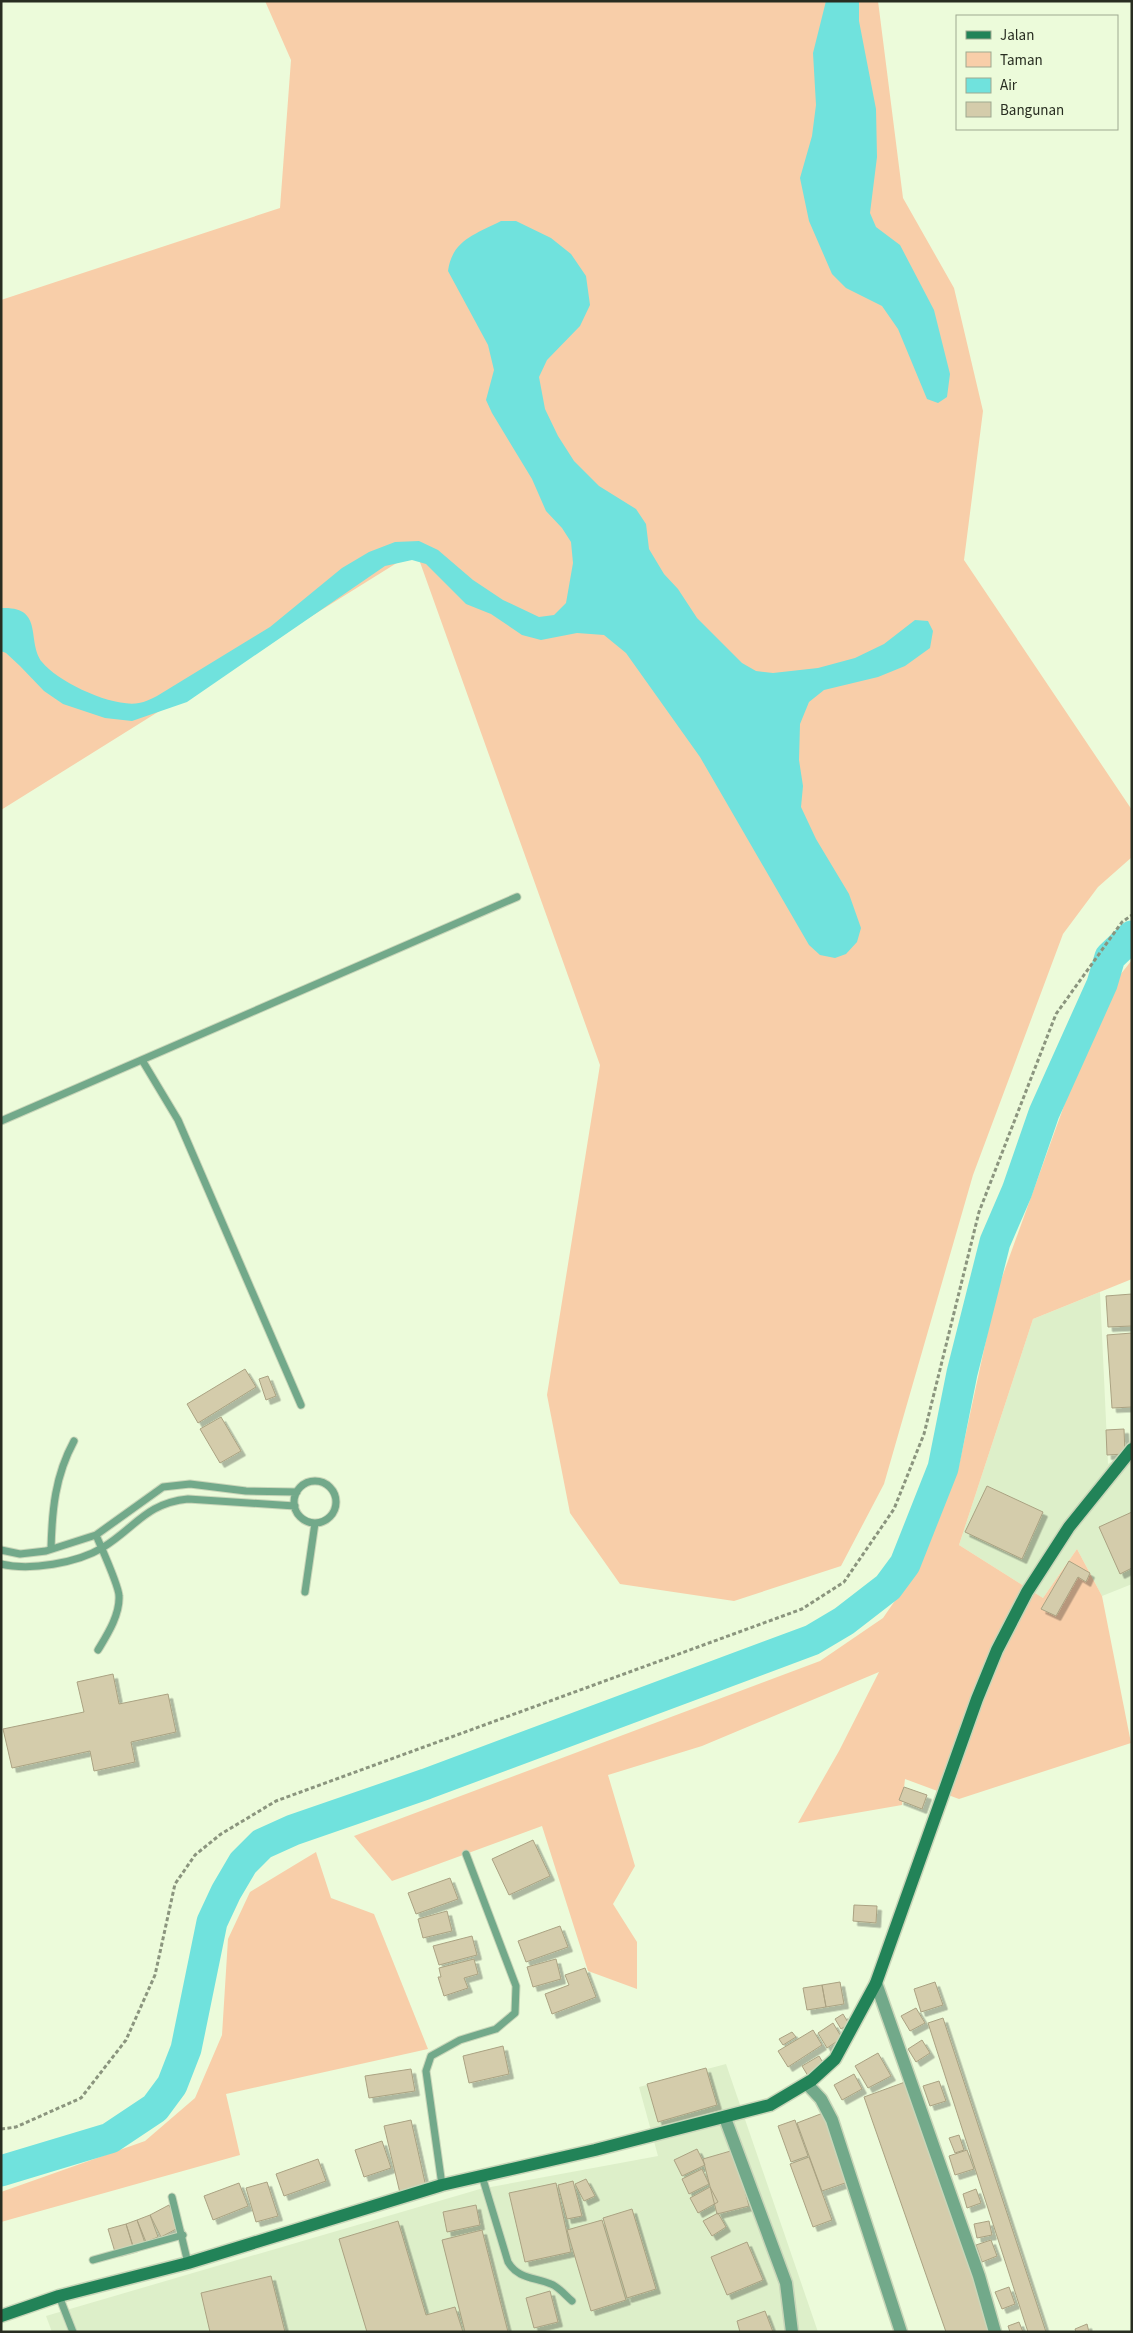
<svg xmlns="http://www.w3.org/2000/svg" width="1133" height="2333" viewBox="0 0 1133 2333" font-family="'Source Sans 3',sans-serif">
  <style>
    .built { fill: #ddefc9 }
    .green { fill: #f8cea9 }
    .water { fill: #70e2dd }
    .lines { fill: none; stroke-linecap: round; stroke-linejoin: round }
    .river { stroke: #70e2dd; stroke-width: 31 }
    .building { fill: #d4ccab; stroke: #aaa282; filter: url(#shadow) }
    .lane-casing { stroke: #c9d6b9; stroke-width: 9 }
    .street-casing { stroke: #c9d6b9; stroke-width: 15 }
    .secondary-casing { stroke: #c9d6b9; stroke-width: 15 }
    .path { stroke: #8b957e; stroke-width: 3; stroke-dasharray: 4 2.5; stroke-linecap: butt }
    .lane { stroke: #72a98a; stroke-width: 7 }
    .street { stroke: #72a98a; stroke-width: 12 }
    .secondary { stroke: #228358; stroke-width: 12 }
  </style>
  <defs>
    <filter id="shadow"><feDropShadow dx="4.5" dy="4.5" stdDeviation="0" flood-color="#0004"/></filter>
  </defs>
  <rect width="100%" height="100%" fill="#ecfbda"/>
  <path class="built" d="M1100,1292L1108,1464L1132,1450V1584L1102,1596L1077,1549L1043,1598L959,1545L1033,1319Z
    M726,2064L818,2332H52L46,2316L480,2189L658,2156L639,2087Z"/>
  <path class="green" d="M265,1H878L903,198L954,288L983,411L964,560L1132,810V857L1098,887L1063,934L973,1175L884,1484L841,1566L734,1601L620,1584L570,1513L547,1395L600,1065L416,551L1,810V300L280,208L291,60Z
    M1132,960V1279L1033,1319L959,1545L1043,1598L1077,1549L1102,1596L1131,1743L959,1799L905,1779L902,1805L798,1823L839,1751L879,1672L702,1746L608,1775L635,1866L613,1904L637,1942V1989L588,1971L542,1826L392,1881L354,1836L820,1661L883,1618L921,1563L959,1465L996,1294L1104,995Z
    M316,1852L331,1898L374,1914L428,2049L226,2094L240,2155L1,2222V2192L145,2141L195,2098L222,2035L228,1939L250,1892Z"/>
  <path class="water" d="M826,1H859V21L876,109L877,157L870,213L876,227L900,245L934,310L950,374L947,397L938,403L927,399L898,329L882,306L846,288L832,274L809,221L800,178L812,136L816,105L813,53Z
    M501,221H516L551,238L571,254L586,276L590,305L580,326L547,360L539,377L545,409L558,436L574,461L599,486L636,509L646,524L649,549L664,574L678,589L697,618L742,663L756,671L773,673L818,668L855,658L884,644L915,620L928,621L933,631L930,648L905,666L878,677L824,690L809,702L800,724L799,760L803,786L801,807L816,839L849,894L861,928L857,942L846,954L835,958L820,955L809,945L700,757L626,653L604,635L577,633L541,640L522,635L491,614L466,604L426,564L412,560L385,566L187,702L132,721L105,718L63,704L44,691L20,666L6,653L1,651V608C45,606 26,641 42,662C58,682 113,708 139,703C145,702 151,699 157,696L270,627L342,568L369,552L395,542L419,541L438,550L473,580L503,600L539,617L554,615L566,603L573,563L571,542L562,528L546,511L532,479L492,413L486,400L494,370L488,345L448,271C452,240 476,234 501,221Z"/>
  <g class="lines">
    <path class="river" d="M1,2171L110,2138L155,2108L172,2085L186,2049L212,1922L226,1892L243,1863L262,1844L293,1830L426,1784L812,1640L844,1621L888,1587L905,1564L943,1468L962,1373L995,1242L1017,1191L1044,1113L1102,984L1110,957L1132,936"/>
  </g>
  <path class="building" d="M1132,1294V1326L1108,1327L1106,1296Z
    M1132,1333V1407L1112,1408L1107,1335Z
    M245,1369L256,1387L198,1423L187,1404Z
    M268,1376L276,1396L266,1400L259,1379Z
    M221,1417L241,1451L220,1463L200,1429Z
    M1124,1429L1125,1454L1107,1455L1106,1430Z
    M987,1486L1043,1512L1022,1559L965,1532Z
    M1132,1512V1568L1120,1574L1099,1527Z
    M1069,1561L1090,1573L1086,1582L1078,1577L1056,1616L1041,1609Z
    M113,1674L119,1704L168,1694L176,1732L131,1742L135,1762L94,1771L90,1751L12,1768L3,1729L84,1712L77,1682Z
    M904,1787L927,1795L922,1809L899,1800Z
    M533,1840L550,1876L509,1895L492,1859Z
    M450,1878L458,1899L416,1914L408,1893Z
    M854,1905L877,1906L876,1923L853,1921Z
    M447,1911L452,1931L423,1938L418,1919Z
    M560,1926L568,1947L526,1962L518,1941Z
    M472,1936L477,1955L439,1965L433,1946Z
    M474,1959L478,1974L464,1978L468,1988L444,1996L438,1977H441L439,1968Z
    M556,1959L561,1979L533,1987L527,1967Z
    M585,1968L596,1997L552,2014L545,1994L569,1985L565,1975Z
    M840,1982L844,2004L826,2007L822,1985Z
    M935,1982L943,2005L921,2012L914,1989Z
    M822,1985L826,2007L807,2010L803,1988Z
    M916,2008L925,2023L910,2031L901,2016Z
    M843,2014L849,2024L841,2029L835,2019Z
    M943,2018L1046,2332H1028L928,2023Z
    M833,2023L842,2038L827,2048L818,2033Z
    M813,2030L822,2045L788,2067L778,2051Z
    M792,2032L796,2037L783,2045L779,2039Z
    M922,2040L930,2053L916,2062L908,2049Z
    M503,2046L509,2074L469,2083L463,2056Z
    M878,2053L891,2076L868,2088L855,2066Z
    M819,2056L825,2066L808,2076L802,2066Z
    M706,2068L717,2105L658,2122L647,2084Z
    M411,2069L415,2091L369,2098L365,2076Z
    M854,2074L862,2089L842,2100L834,2085Z
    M939,2081L946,2101L930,2106L923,2086Z
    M905,2082L992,2332H946L864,2097Z
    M823,2113L848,2182L822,2191L797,2123Z
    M411,2120L426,2187L400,2193L384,2126Z
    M795,2120L808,2156L791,2162L778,2126Z
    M959,2135L964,2150L955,2153L949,2138Z
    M382,2141L391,2168L364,2177L355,2150Z
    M697,2149L705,2165L682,2176L674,2160Z
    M734,2150L749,2206L717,2214L703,2159Z
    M967,2150L974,2169L955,2175L949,2156Z
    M809,2157L832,2220L813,2227L790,2164Z
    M318,2159L326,2181L284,2196L276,2174Z
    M702,2169L709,2184L689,2194L682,2179Z
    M586,2179L595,2196L584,2201L575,2184Z
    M573,2181L582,2216L567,2219L558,2185Z
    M267,2182L278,2216L256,2222L246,2188Z
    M239,2183L248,2206L213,2220L204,2196Z
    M556,2183L571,2252L525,2262L509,2193Z
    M710,2187L718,2202L698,2213L690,2198Z
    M976,2189L981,2203L967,2208L963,2194Z
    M169,2205L180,2227L161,2237L150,2215Z
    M476,2205L480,2225L447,2232L443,2212Z
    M632,2209L656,2289L627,2298L603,2218Z
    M718,2213L726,2227L712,2236L703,2221Z
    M150,2215L158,2237L146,2242L137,2220Z
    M137,2220L145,2243L133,2246L126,2224Z
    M602,2220L626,2300L591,2311L567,2230Z
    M398,2221L426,2315L455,2307L463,2332H367L339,2239Z
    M989,2221L992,2235L977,2238L974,2224Z
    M126,2224L133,2247L115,2252L108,2229Z
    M482,2230L508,2332H465L442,2240Z
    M991,2240L997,2256L982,2262L976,2245Z
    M747,2242L763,2280L727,2295L711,2257Z
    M271,2276L285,2332H210L201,2293Z
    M1009,2287L1015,2304L1002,2309L995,2292Z
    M550,2291L558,2322L534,2328L526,2298Z
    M765,2311L773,2332H740L737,2321Z
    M1019,2322L1023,2332H1010L1008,2326Z
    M1087,2324L1089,2332H1076L1075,2329Z"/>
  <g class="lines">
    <g class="lane-casing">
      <path id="lane" d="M142,1060L178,1120L301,1405
        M1,1121L517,897
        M294 1502a21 21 0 1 1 42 0a21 21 0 1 1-42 0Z
        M96,1535C101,1547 119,1586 119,1596C120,1615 107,1635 98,1650
        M51,1549C52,1510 55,1476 74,1441
        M1,1550L20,1554L46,1551L96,1535L163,1487L190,1484L246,1491L297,1492
        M1,1564C30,1571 77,1563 102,1548C135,1528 146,1503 188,1499L295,1506
        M305,1592L315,1523
        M482,2176L508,2262C518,2279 534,2277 551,2284C559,2287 566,2296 572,2301
        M442,2185L426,2071L431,2056L460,2040L496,2029L515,2013L516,1986L466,1854
        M172,2197L188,2263
        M93,2260L183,2235
        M59,2296L73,2332"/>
    </g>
    <g class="street-casing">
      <path id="street" d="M876,1983L979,2276L995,2332
        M807,2084L821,2099L832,2120L901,2332
        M725,2118L786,2283L792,2332"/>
    </g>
    <g class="secondary-casing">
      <path id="secondary" d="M1,2316L59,2296L188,2263L442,2185L595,2150L770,2105L812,2080L835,2059L876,1983L977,1699L997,1650L1027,1592L1069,1527L1132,1449"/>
    </g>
    <path class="path" d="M1,2129L16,2127L81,2098L126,2040L155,1975L175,1884L195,1855L221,1834L276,1801L802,1609L844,1582L894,1509L924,1434L979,1212L1056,1014L1122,922L1132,915"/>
    <use href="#lane" class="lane"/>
    <use href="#street" class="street"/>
    <use href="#secondary" class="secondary"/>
  </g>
  <rect width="1133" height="2333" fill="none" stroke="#282d21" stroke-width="5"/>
  <rect x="956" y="15" width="162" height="115" fill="#ecfbda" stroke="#9ea990"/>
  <rect x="966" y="31" width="25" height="8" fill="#228358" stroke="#9ea990"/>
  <text x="1000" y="40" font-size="15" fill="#282d21">Jalan</text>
  <rect x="966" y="52" width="25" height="15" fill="#f8cea9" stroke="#9ea990"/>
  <text x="1000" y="65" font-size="15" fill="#282d21">Taman</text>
  <rect x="966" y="78" width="25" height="15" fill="#70e2dd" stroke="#9ea990"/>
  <text x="1000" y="90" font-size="15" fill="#282d21">Air</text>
  <rect x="966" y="102" width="25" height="15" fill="#d4ccab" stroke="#9ea990"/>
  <text x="1000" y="115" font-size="15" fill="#282d21">Bangunan</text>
</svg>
